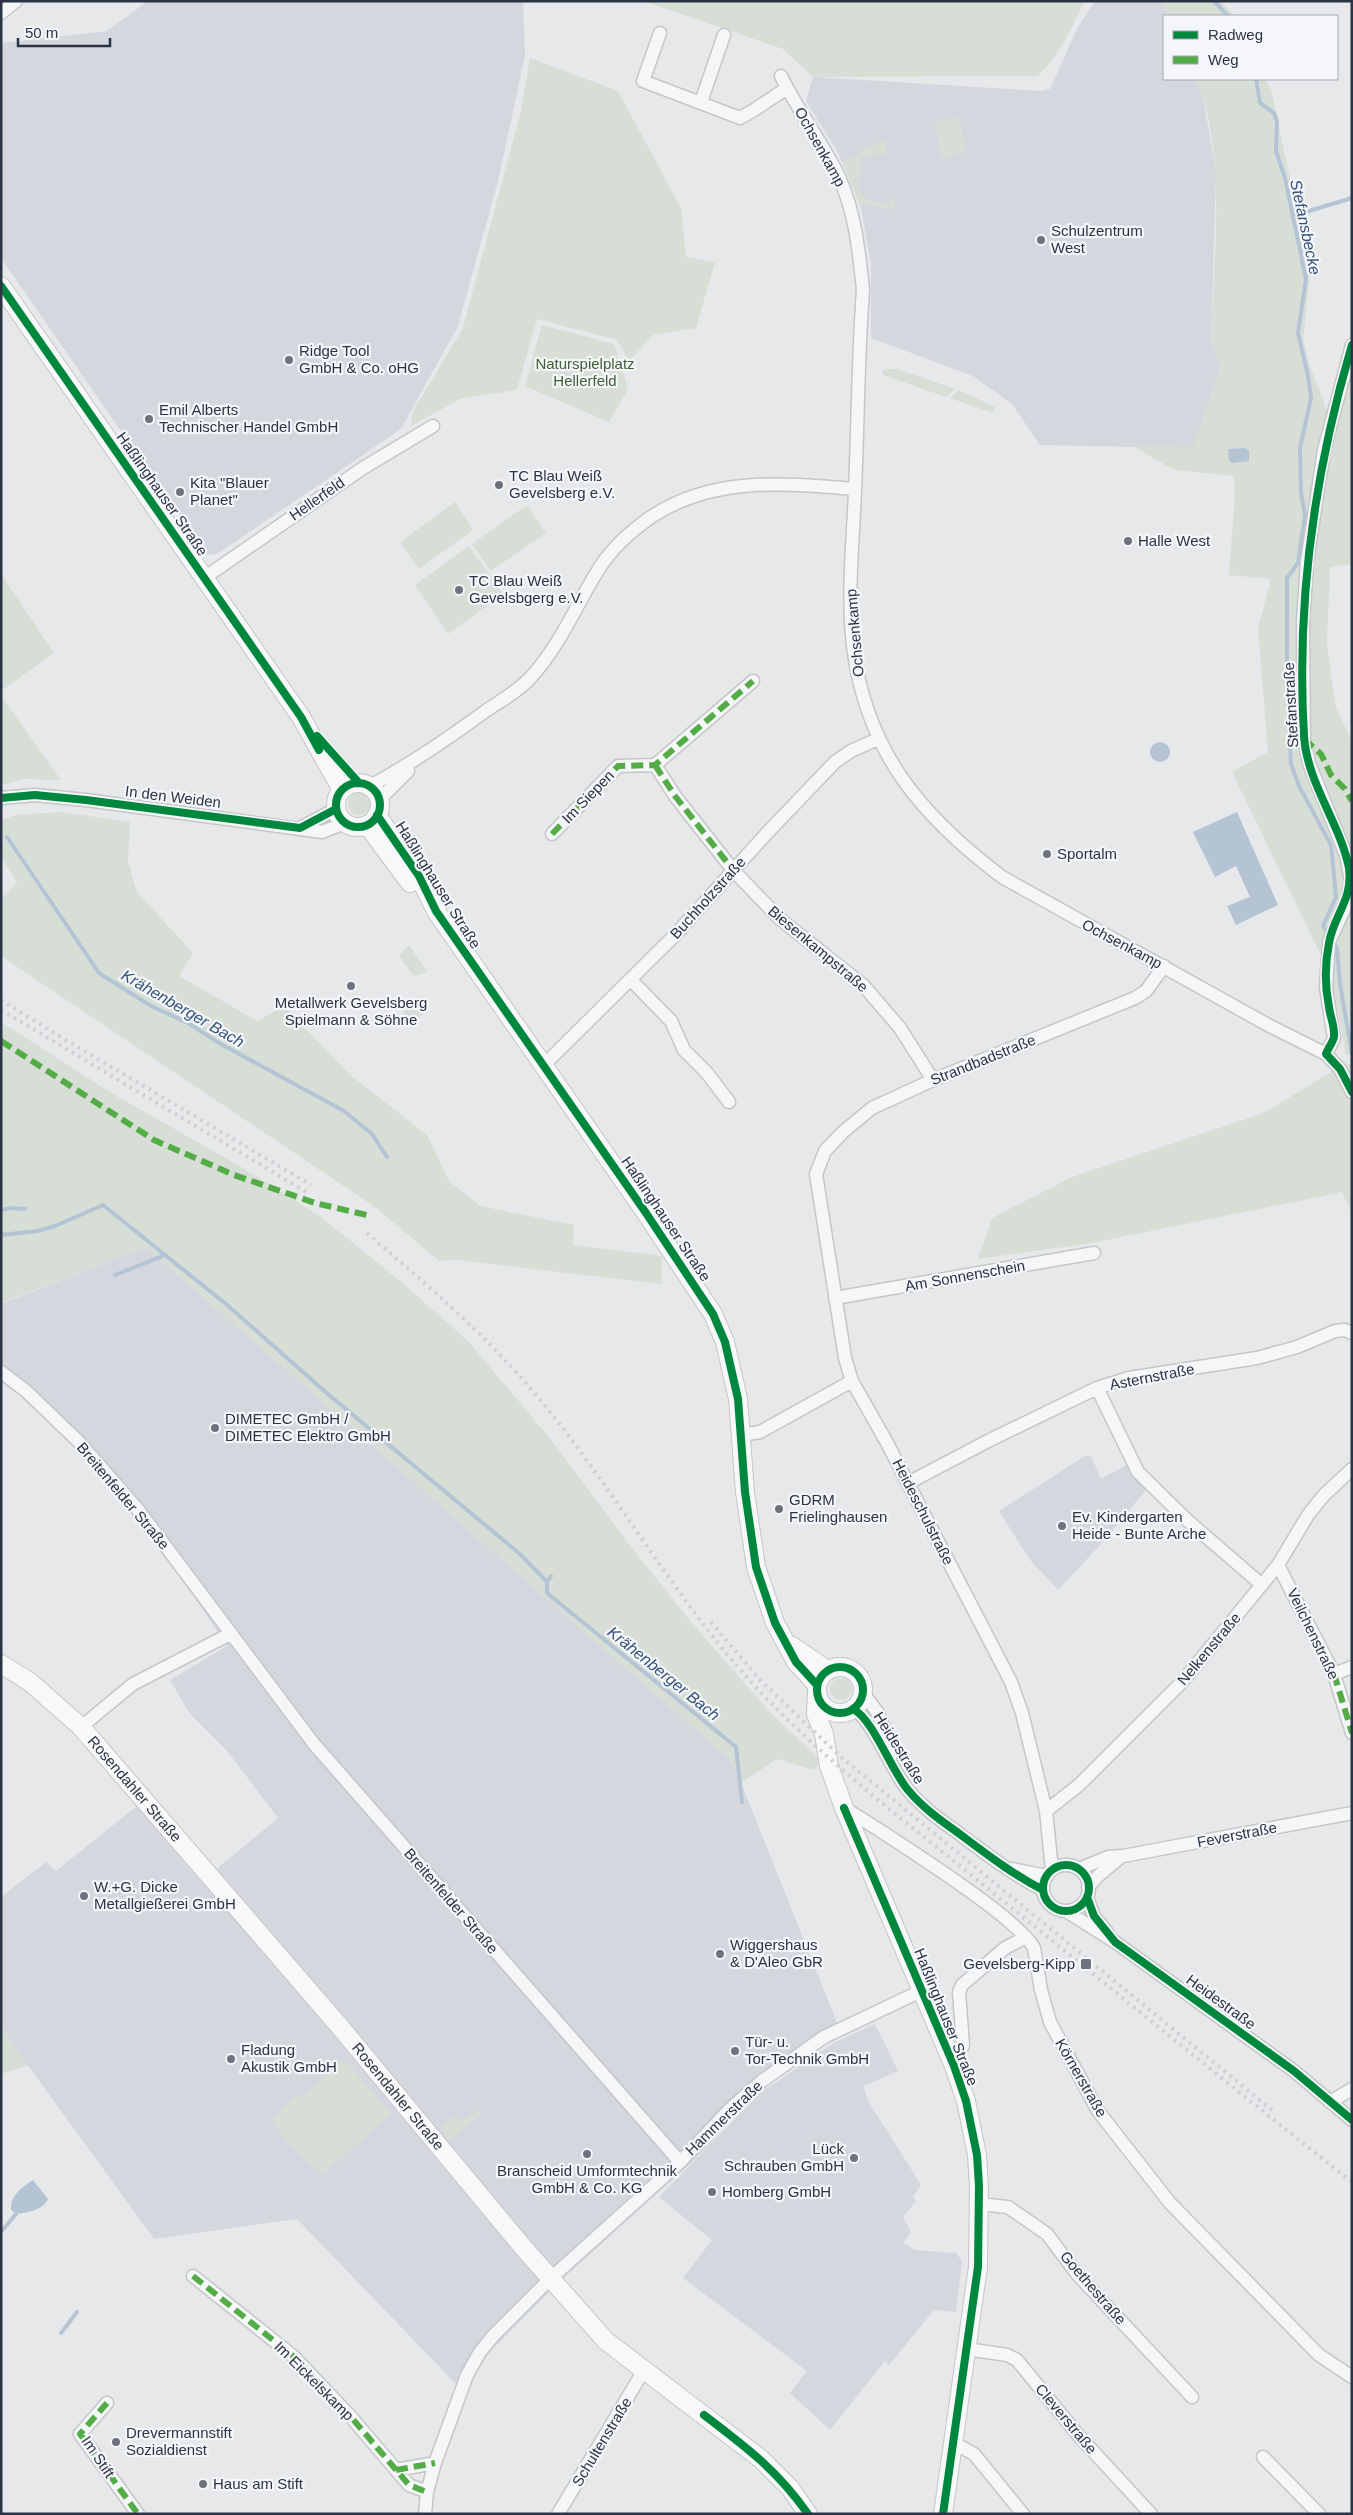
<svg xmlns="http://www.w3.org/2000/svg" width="1353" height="2515" viewBox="0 0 1353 2515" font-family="Helvetica,sans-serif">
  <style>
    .built { fill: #d4d7dd }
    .green { fill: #d6ded6 }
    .water { fill: #b4c4d5 }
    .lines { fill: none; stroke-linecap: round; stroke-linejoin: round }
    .stream { stroke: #b4c4d5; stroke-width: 4 }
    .minor-casing { stroke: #c4c6c8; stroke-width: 15 }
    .secondary-casing { stroke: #c4c6c8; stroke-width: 20 }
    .minor { stroke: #f5f6f7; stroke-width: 12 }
    .secondary { stroke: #f8f8f8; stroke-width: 18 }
    .rail { stroke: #cecfd2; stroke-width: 4; stroke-dasharray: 2.5 5; stroke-linecap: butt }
    .quiet { stroke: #54ac47; stroke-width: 6; stroke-dasharray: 12 6; stroke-linecap: butt }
    .cycleway-casing { stroke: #f4f6f9; stroke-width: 11 }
    .cycleway { stroke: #00873e; stroke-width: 8 }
    .poi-dot { fill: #6c737f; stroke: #f4f6f9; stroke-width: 2 }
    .labels { text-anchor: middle; stroke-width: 4.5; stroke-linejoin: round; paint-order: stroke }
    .street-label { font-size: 15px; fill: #2b3445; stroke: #f4f6f9 }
    .poi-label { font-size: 15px; fill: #2b3445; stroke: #f4f6f9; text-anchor: start }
    .park-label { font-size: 15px; fill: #3f6138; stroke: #f4f6f9 }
    .water-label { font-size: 16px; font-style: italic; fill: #34527a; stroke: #f4f6f9 }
  </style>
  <rect width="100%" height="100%" fill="#e6e8ea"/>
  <path class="built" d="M148,1H523L525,55L499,177L458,326L401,429L217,554L207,555L1,258V43L107,31Z
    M1095,1H1162L1168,16H1164V79H1196L1202,93L1216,171L1211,343L1221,364L1193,448L1040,445L1012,404L973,376L871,338V263L859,198L837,151L806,101L813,77L1042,91L1050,89L1077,29Z
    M146,1247L730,1760L741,1783L842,2035L784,2071L763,2087L692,2162L559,2282L457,2385L297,2219L154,2239L1,2028V1897L46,1862L56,1871L137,1806L201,1882L278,1818L228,1752L190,1714L170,1680L227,1646L116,1479L1,1368V1304Z
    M1085,1456H1091L1101,1479L1128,1464L1148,1487L1103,1542L1058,1590L1030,1560L999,1511Z
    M875,2024L898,2071L863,2086L868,2101L921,2185L913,2197L916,2201L903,2217L911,2232L903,2243L915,2250L956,2253L962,2261L956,2312L934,2310L889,2365L885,2361L830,2430L790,2393L807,2371L683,2278L712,2240L659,2197L759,2094L833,2043Z"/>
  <path class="green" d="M643,1H1084C1072,28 1060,56 1037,76L813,77L783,49Z
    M1162,1H1220L1235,16H1168Z
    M530,58L618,91L681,208L686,257L715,262L696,328L653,335L629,361L617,340L537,319L517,390L460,399L411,426L412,413L463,328L521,111Z
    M1196,79H1264L1271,89L1310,273L1303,339L1310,366L1329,416L1352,334V564L1330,567L1327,642L1331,675L1336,708L1352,741V1054L1346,1055L1332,978L1232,772L1268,752L1258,629L1271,579L1229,575L1235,496L1234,476L1174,470L1133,446L1193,447L1221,364L1211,344C1213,265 1228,151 1196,79Z
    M959,116L966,152L942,158L935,122Z
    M882,140L886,141L887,153L862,159L858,186L864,199L884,203L890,202L894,195L896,200L894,209L860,205L842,163Z
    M542,325L614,344L628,389L609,422L525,386Z
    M887,369H897L955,389L946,397L883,375L882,371Z
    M959,390L995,407L993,413L950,398Z
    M455,502L473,530L419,569L400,542Z
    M527,505L546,533L491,571L472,544Z
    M469,546L503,594L448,634L415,585Z
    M1,574L54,653L1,691Z
    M1,697L4,700L61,780L25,779L1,785Z
    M348 804a11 11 0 1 1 22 0a11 11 0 1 1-22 0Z
    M61,812L130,822L128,860L136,891L193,953L179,976L257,1021L284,1006L349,1074L427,1135L449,1181L480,1206L574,1225L573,1245L662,1256L661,1284L456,1260L439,1261L375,1207L1,956V900L17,882L1,857V820L16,815Z
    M409,945L427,972L414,976L399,956Z
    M419,996L428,1010L411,1024L402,1025C400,1012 410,1003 419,996Z
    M1,1022L113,1094L243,1168L320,1216L406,1286L469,1342L552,1441L628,1543L692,1623L770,1712L821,1761L814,1770L777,1759L741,1783L730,1760L146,1247L1,1303Z
    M1352,1063V1213L1342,1192L1092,1243L978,1259L992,1218L1072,1177L1264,1113L1336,1069Z
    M830 1689a11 11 0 1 1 22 0a11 11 0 1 1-22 0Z
    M1,2028L28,2065L1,2074Z
    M344,2059L391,2114L322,2175C303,2158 283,2141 271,2119L297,2095L300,2099Z
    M478,2110L481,2113L450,2140L440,2128L456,2115L463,2122Z"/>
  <path class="water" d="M1245,448L1249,450V461L1232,463L1229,460L1228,449Z
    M1150 752a10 10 0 1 1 20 0a10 10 0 1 1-20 0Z
    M1237,812L1278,905L1236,925L1227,906L1250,897L1236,866L1215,877L1193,832Z
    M33,2180L48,2199C43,2210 27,2213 16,2214L11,2210C10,2196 22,2187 33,2180Z"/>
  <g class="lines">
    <path class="stream" d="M1214,1L1228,16
      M1256,79L1260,103L1274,113L1277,122L1276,151L1285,178L1306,279L1298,333L1308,376L1311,398L1300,448L1301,493L1305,515L1298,563L1287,578V686L1291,764L1299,786L1331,845L1336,897L1323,926L1330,936
      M1292,216L1352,198
      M7,837L99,973L151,1006L188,1023L219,1043L344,1111L372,1134L387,1157
      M1333,942L1337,948L1340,984L1352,1054
      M1,1210L12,1208L25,1209
      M1,1235L38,1231L55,1226L103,1205L226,1304L329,1395L520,1554L547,1582
      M115,1275L165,1255
      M551,1576L547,1582V1593L736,1747L742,1802
      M1,2232L16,2214
      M61,2333L77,2312"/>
    <g class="minor-casing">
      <path id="minor" d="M1,13L16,1
        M660,33L643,81L740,118L754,110L787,88
        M781,76C798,111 822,142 839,177C855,212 859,251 863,290C858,356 858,423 855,490C853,542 847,594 853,646C866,751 920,815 1002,877L1268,1025L1326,1054L1340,1069L1352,1092
        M701,102L724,35
        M204,578L363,468L433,426
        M655,765L675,796L733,870L780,919L863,985L900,1028L933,1080
        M370,786C411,764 449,738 487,710C502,700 520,690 532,676C561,644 577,603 600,567C613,547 631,531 651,517C713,476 784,483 855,489
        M1,798L35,795L86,800L322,832L345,823
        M379,800L408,771
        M300,828L336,809
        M552,834L618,766L655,765L753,681
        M631,980L671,1021L684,1050L707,1073L729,1102
        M1326,1054L1334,1038L1326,988L1329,942L1348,901L1351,881L1346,855L1309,763L1304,739L1303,622L1307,562L1324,450L1352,345
        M543,1066L675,935L767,833L835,762L851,751L878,739
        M835,1298L1094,1253
        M1,1372L26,1391L79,1442L140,1512L314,1744L680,2162
        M1097,1388L1138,1472L1188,1521L1262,1585
        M741,1435L760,1432L852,1381
        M908,1483L988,1441L1097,1388L1129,1378L1257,1358L1297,1347L1335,1331L1345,1330L1352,1333
        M1278,1565L1334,1674L1352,1733
        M1334,1674L1352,1667
        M863,1693L878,1713L886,1732L890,1757
        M853,1709C873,1719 891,1770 908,1790C922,1807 940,1820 957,1832C985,1853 1012,1874 1043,1890
        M81,1727L133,1684L230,1634
        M844,1808C879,1829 913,1852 947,1875C975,1895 1007,1916 1030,1942L1034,1948L1041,1990L1050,2022L1098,2111L1170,2203L1319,2355L1352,2377
        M1046,1811L1079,1785L1182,1682L1278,1565L1308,1515L1324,1495L1352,1469
        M1043 1888a23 23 0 1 1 46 0a23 23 0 1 1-46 0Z
        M1012,1869L1047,1876
        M1079,1869L1108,1857L1123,1856L1352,1813
        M1052,1870L1046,1811L1022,1713L1011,1682L886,1441L852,1381L845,1358L816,1174L825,1151L843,1132L872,1108L933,1080L1135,998L1146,991L1164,966
        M1088,1887L1098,1876L1122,1856
        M1087,1897L1094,1916L1107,1932
        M1066,1911L1115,1942L1294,2071L1352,2120
        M954,2066L963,2045L959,1992L962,1985L1005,1948L1026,1937
        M1330,2102L1352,2089
        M979,2204L1008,2207L1047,2234L1077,2274L1192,2397
        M193,2276L293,2356L351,2417L409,2485L427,2492
        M967,2349L1007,2355L1017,2360L1079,2436L1151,2514
        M107,2403L80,2434L138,2514
        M952,2442L974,2454L1023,2514
        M1263,2457L1319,2514
        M396,2470L435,2463
        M425,2514L427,2492L435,2463L467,2375L480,2352L493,2336L550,2279L680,2162L730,2109L762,2081L824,2037L921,1991
        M558,2514L644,2370"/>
    </g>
    <g class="secondary-casing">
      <g id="secondary">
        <path d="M1,286L301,717L342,790"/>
        <circle cx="358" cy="805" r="22"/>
        <path d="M377,815L419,876L436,911L646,1213L713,1314L725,1342L738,1399L745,1492L756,1567L775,1623L796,1662L817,1685"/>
        <path d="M367,825L410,883"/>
        <path d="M792,1646L827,1670"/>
        <path id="s1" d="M1,1664L30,1682L81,1727L341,2028L522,2246L606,2341L761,2459L790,2488L808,2514"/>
        <circle cx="840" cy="1690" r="23"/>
        <path d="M817,1693L816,1714L824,1734L829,1766L844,1808L954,2066L966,2101L977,2155L979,2186L978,2267L943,2514"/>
      </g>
    </g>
    <use href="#minor" class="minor"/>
    <use href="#secondary" class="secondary"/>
    <path class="rail" d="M1,1000L59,1036L311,1185
      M1,1010L308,1193
      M367,1233C422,1281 475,1325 523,1380C607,1475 667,1589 752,1683C822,1759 906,1822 986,1887C1108,1986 1229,2085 1352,2182
      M711,1622L760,1680L841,1757L1272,2110"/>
    <path class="quiet" d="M1304,739L1321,754L1331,775L1345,789L1352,801
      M655,765L675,796L733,870
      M552,834L618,766L655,765L753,681
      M1,1041L154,1140L234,1175L315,1203L371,1216
      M1334,1674L1352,1733
      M193,2276L293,2356L351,2417L409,2485L427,2492
      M107,2403L80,2434L138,2514
      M396,2470L435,2463"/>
    <g class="cycleway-casing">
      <path id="cycleway" d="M1,286L301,717L319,750
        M1352,345C1314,473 1296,603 1304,736C1307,783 1340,823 1349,868C1353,901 1334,914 1329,943C1325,963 1325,987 1329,1007C1330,1017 1335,1026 1334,1037C1333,1042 1328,1048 1326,1054L1340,1069L1352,1092
        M317,736L359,783
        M336 805a22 22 0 1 1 44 0a22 22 0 1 1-44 0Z
        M1,798L35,795L86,800L300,828L336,809
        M377,815L419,876L436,911L646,1213L713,1314L725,1342L738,1399L745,1492L756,1567L775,1623L796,1662L817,1685
        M817 1690a23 23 0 1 1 46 0a23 23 0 1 1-46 0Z
        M853,1709C873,1719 891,1770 908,1790C922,1807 940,1820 957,1832C985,1853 1012,1874 1043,1890
        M844,1808L954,2066L966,2101L977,2155L979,2186L978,2267L943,2514
        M1043 1888a23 23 0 1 1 46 0a23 23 0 1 1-46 0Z
        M1087,1897L1094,1916L1115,1942L1294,2071L1352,2120
        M704,2415C746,2447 777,2470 808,2514"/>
    </g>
    <use href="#cycleway" class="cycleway"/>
  </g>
  <g class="poi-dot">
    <circle cx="1041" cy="240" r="5"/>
    <circle cx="289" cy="360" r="5"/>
    <circle cx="149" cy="419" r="5"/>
    <circle cx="499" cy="485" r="5"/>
    <circle cx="180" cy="492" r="5"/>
    <circle cx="1128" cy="541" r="5"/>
    <circle cx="459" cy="590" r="5"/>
    <circle cx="1047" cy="854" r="5"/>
    <circle cx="351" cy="986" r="5"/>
    <circle cx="215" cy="1428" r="5"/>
    <circle cx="779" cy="1509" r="5"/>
    <circle cx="1062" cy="1526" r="5"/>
    <circle cx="84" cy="1896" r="5"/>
    <circle cx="720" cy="1954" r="5"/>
    <rect x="1080" y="1958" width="12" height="12" rx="2.5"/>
    <circle cx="735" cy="2051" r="5"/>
    <circle cx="231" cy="2059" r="5"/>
    <circle cx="587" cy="2154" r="5"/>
    <circle cx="854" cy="2158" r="5"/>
    <circle cx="712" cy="2192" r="5"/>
    <circle cx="116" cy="2442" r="5"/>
    <circle cx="203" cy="2484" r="5"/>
  </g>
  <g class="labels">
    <g class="street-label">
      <text transform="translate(820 147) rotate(61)" y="5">Ochsenkamp</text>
      <text transform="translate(162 494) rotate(55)" y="5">Haßlinghauser Straße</text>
      <text transform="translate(317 499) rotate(-35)" y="5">Hellerfeld</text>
      <text transform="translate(855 633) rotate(-95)" y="5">Ochsenkamp</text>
      <text transform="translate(1291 705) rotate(-93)" y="5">Stefanstraße</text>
      <text transform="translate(173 797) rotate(7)" y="5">In den Weiden</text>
      <text transform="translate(588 797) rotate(-46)" y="5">Im Siepen</text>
      <text transform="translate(438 885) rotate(58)" y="5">Haßlinghauser Straße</text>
      <text transform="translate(708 898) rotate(-48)" y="5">Buchholzstraße</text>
      <text transform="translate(1122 944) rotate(28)" y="5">Ochsenkamp</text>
      <text transform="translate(818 949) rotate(40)" y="5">Biesenkampstraße</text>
      <text transform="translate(983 1060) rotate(-22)" y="5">Strandbadstraße</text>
      <text transform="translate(666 1219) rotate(56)" y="5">Haßlinghauser Straße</text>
      <text transform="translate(965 1276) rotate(-10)" y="5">Am Sonnenschein</text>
      <text transform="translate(1152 1377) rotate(-11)" y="5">Asternstraße</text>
      <text transform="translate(123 1496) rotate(50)" y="5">Breitenfelder Straße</text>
      <text transform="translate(923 1512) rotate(63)" y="5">Heideschulstraße</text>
      <text transform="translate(1313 1634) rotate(64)" y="5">Veilchenstraße</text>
      <text transform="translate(1209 1649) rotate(-50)" y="5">Nelkenstraße</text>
      <text transform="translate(899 1748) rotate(58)" y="5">Heidestraße</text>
      <text dy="5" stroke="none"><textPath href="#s1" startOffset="184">Rosendahler Straße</textPath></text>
      <text transform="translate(1237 1835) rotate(-11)" y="5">Feverstraße</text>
      <text transform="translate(451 1901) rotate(49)" y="5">Breitenfelder Straße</text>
      <text transform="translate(1221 2002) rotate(36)" y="5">Heidestraße</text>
      <text transform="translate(946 2017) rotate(68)" y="5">Haßlinghauser Straße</text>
      <text transform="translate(1081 2078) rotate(60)" y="5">Körnerstraße</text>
      <text dy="5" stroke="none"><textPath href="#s1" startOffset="589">Rosendahler Straße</textPath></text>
      <text transform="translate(724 2118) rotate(-44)" y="5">Hammerstraße</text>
      <text transform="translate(1093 2288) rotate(49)" y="5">Goethestraße</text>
      <text transform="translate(314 2381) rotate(45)" y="5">Im Eickelskamp</text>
      <text transform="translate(1066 2419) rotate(50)" y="5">Cleverstraße</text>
      <text transform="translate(602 2442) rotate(-59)" y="5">Schultenstraße</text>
      <text transform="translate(98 2457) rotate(56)" y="5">Im Stift</text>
    </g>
    <g class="poi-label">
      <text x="1051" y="236">Schulzentrum<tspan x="1051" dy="17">West</tspan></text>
      <text x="299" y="356">Ridge Tool<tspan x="299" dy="17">GmbH &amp; Co. oHG</tspan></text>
      <text x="159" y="415">Emil Alberts<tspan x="159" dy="17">Technischer Handel GmbH</tspan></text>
      <text x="509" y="481">TC Blau Weiß<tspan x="509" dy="17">Gevelsberg e.V.</tspan></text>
      <text x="190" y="488">Kita "Blauer<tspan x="190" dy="17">Planet"</tspan></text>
      <text x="1138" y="546">Halle West</text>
      <text x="469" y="586">TC Blau Weiß<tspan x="469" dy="17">Gevelsbgerg e.V.</tspan></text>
      <text x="1057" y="859">Sportalm</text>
      <text x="351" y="1008" text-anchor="middle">Metallwerk Gevelsberg<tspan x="351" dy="17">Spielmann &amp; Söhne</tspan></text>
      <text x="225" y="1424">DIMETEC GmbH /<tspan x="225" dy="17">DIMETEC Elektro GmbH</tspan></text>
      <text x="789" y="1505">GDRM<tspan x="789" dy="17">Frielinghausen</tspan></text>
      <text x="1072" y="1522">Ev. Kindergarten<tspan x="1072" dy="17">Heide - Bunte Arche</tspan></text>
      <text x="94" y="1892">W.+G. Dicke<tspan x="94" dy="17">Metallgießerei GmbH</tspan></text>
      <text x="730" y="1950">Wiggershaus<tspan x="730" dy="17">&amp; D'Aleo GbR</tspan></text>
      <text x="1075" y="1969" text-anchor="end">Gevelsberg-Kipp</text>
      <text x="745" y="2047">Tür- u.<tspan x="745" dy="17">Tor-Technik GmbH</tspan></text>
      <text x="241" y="2055">Fladung<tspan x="241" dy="17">Akustik GmbH</tspan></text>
      <text x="844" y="2154" text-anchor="end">Lück<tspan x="844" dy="17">Schrauben GmbH</tspan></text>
      <text x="587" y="2176" text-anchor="middle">Branscheid Umformtechnik<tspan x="587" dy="17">GmbH &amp; Co. KG</tspan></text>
      <text x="722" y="2197">Homberg GmbH</text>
      <text x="126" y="2438">Drevermannstift<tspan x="126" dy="17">Sozialdienst</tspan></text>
      <text x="213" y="2489">Haus am Stift</text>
    </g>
    <g class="park-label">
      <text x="585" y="369">Naturspielplatz<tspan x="585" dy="17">Hellerfeld</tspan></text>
    </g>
    <g class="water-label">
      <text transform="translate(1306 227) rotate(78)" y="6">Stefansbecke</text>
      <text transform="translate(183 1008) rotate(30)" y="6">Krähenberger Bach</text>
      <text transform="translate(664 1673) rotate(39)" y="6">Krähenberger Bach</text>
    </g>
  </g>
  <rect width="1353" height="2515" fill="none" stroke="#2b3445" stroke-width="5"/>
  <rect x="1163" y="15" width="175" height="65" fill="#f4f6f9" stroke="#a4a8b1"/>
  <rect x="1173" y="31" width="25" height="8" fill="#00873e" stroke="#a4a8b1"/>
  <text x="1208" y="40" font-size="15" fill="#2b3445">Radweg</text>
  <rect x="1173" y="56" width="25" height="8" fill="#54ac47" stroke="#a4a8b1"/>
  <text x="1208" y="65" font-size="15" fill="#2b3445">Weg</text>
  <path d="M18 38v8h92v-8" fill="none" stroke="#2b3445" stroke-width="2.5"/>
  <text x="25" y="38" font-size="15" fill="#2b3445" stroke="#f4f6f9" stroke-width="4" paint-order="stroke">50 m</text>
</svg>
